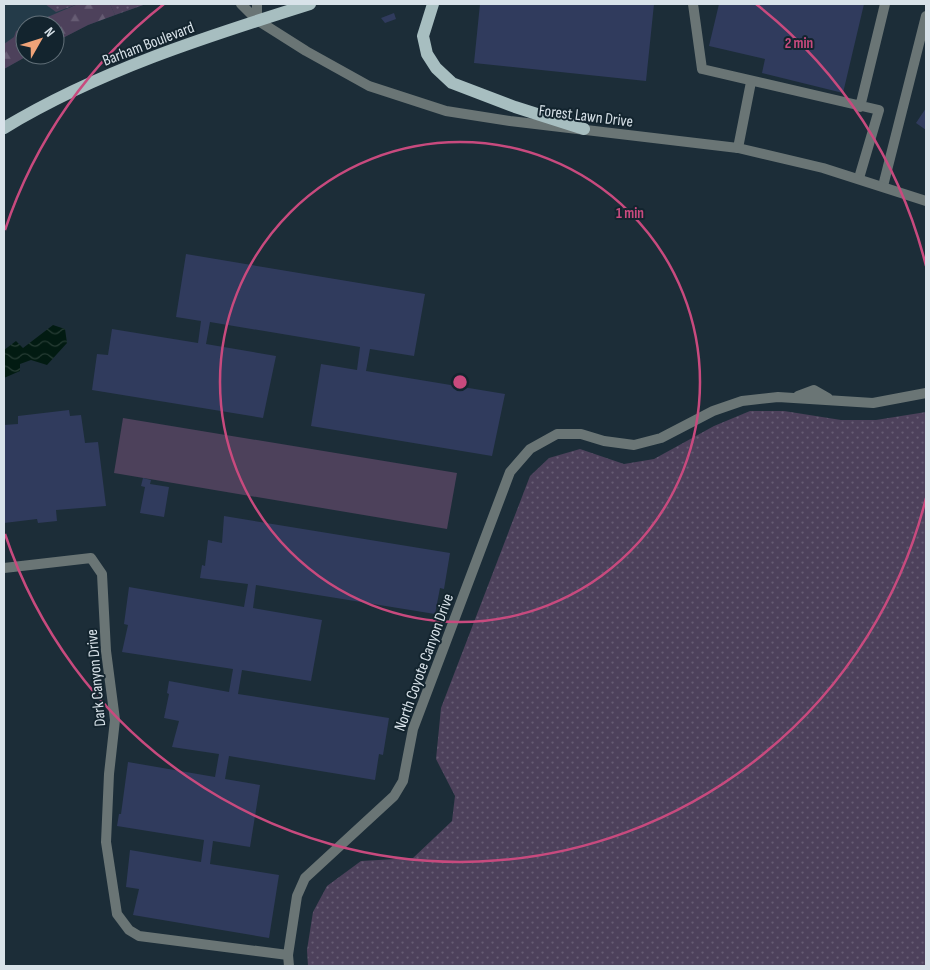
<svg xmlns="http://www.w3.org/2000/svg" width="930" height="970" viewBox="0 0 930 970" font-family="'Sofia Sans Condensed',sans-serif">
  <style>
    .built { fill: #243b49 }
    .grass { fill: url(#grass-dots) }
    .forest { fill: url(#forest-firs) }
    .park { fill: #4d415b }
    .water { fill: url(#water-waves) }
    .building { fill: #303b5d }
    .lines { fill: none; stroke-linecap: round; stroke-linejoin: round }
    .service { stroke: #6a7575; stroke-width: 10 }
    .minor { stroke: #6a7575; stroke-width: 10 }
    .tertiary { stroke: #6a7575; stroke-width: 10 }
    .primary { stroke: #a7bec0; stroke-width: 12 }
    .ring { fill: none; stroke: #c84a7e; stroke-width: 2.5 }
    .labels { text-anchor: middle; stroke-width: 4; stroke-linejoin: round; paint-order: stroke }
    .street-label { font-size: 16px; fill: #d8e2e9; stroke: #13242e }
    .centre { fill: #c84a7e; stroke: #13242e; stroke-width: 2.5 }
    .ring-label { font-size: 15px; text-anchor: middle; font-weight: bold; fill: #c84a7e; stroke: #13242e; stroke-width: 4; stroke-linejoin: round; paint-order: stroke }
  </style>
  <defs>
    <pattern id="grass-dots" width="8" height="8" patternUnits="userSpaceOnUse" patternTransform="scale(1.25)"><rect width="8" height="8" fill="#4d415b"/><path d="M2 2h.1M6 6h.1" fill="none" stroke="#665c73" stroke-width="1.8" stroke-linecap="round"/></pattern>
    <pattern id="forest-firs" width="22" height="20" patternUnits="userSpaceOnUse" patternTransform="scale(1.25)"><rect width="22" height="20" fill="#4d415b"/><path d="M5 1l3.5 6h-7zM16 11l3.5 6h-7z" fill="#665c73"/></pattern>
    <pattern id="water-waves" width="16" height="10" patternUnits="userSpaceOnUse" patternTransform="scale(1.25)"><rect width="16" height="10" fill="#021b12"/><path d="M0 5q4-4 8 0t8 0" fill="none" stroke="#263c34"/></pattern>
  </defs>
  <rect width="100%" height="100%" fill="#1c2d38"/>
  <path class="built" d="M4,4H146L88,25L55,42V25H25V55H29L4,69Z"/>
  <path class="grass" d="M45,4H78L56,12Z
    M110,4H146L115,15Z
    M750,411H784L841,420H876L926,412V966H308L307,950L313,912L327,886L361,861L413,858L452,821L455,796L436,759L441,708L530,476L549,458L580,449L624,464L654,459L714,426Z"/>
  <path class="forest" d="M78,4H110L115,15L88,25L55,42V25H29Z
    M25,27V55H29L4,69V44L14,37L16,31Z"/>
  <path class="park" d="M123,418L457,473L447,529L114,473Z"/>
  <path class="water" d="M53,325L65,329L67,343L47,365L31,360L20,364V371L4,378V350L16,341L23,348Z"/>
  <path class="building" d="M480,4H654L646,81L474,63Z
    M719,4H864L843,93L762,73L765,59L709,46Z
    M394,13L396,19L385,23L381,18Z
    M926,108V130L916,123Z
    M186,254L425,294L414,356L370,349L366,371L505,394L492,456L311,426L321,364L357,370L360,347L210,322L206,344L276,356L263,418L92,390L97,354L108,355L112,329L198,343L201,321L176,317Z
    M69,410L70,416L81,415L85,443L98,442L106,506L56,510L57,521L38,523L37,519L4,523V425L18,424V416Z
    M143,478L151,480L150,484L169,487L164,517L140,513L145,487L141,486Z
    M224,516L450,553L444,589L440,588L435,614L256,585L253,608L322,620L311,681L242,670L238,694L389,718L383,755L379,754L375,780L229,756L225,779L260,785L250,847L213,841L210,864L279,875L269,938L133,915L139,889L126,887L130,850L201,862L204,840L117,826L119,814H121L128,762L215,777L219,754L172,747L179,721L164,718L169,694L167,693L169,681L229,692L233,669L122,652L128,625L124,624L129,587L244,607L248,584L200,578L202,565L205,566L208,540L222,543Z"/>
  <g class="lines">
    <path class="service" d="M693,4L702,69L879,110L859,178
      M860,107L885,4
      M738,148L751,82
      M883,186L926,16
      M798,396L814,390L828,398
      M4,568L91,558L102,574L106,651L115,720L109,774L106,842L117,914L129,930L139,936L288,955L297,896L305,878L394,796L403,781L413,729L510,472L530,449L557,434H581L604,441L634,445L661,438L713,411L742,401L778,397L873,403L926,393
      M288,955L289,966"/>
    <path class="minor" d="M241,4L257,20
      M257,20V4"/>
    <path class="tertiary" d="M257,20L306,51L369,86L446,111L510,121L738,148L823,168L926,201"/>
    <path class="primary" d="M433,4L423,36L427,54L436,68L452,83L515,107L584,129
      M4,128C98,71 205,37 310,4"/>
  </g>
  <g class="ring">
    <circle cx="460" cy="382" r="240"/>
    <path d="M926 498A480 480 0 0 1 5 534M5 230A480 480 0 0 1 164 4M756 4A480 480 0 0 1 926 266"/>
  </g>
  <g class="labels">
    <g class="street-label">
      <text transform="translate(148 43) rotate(-21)" y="6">Barham Boulevard</text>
      <text transform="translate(586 115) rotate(7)" y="6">Forest Lawn Drive</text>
      <text transform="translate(423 662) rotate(-70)" y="6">North Coyote Canyon Drive</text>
      <text transform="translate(95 678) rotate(-95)" y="6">Dark Canyon Drive</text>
    </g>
  </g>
  <circle cx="460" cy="382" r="8" class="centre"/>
  <g class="ring-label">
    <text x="799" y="48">2 min</text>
    <text x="630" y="218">1 min</text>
  </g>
  <rect width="930" height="970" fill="none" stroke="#d8e2e9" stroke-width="10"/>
  <g transform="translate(40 40) rotate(51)"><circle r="24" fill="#13242e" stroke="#627079"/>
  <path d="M0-4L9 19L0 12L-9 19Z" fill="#f0a378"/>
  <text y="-8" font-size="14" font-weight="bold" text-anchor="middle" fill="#d8e2e9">N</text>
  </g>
</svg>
